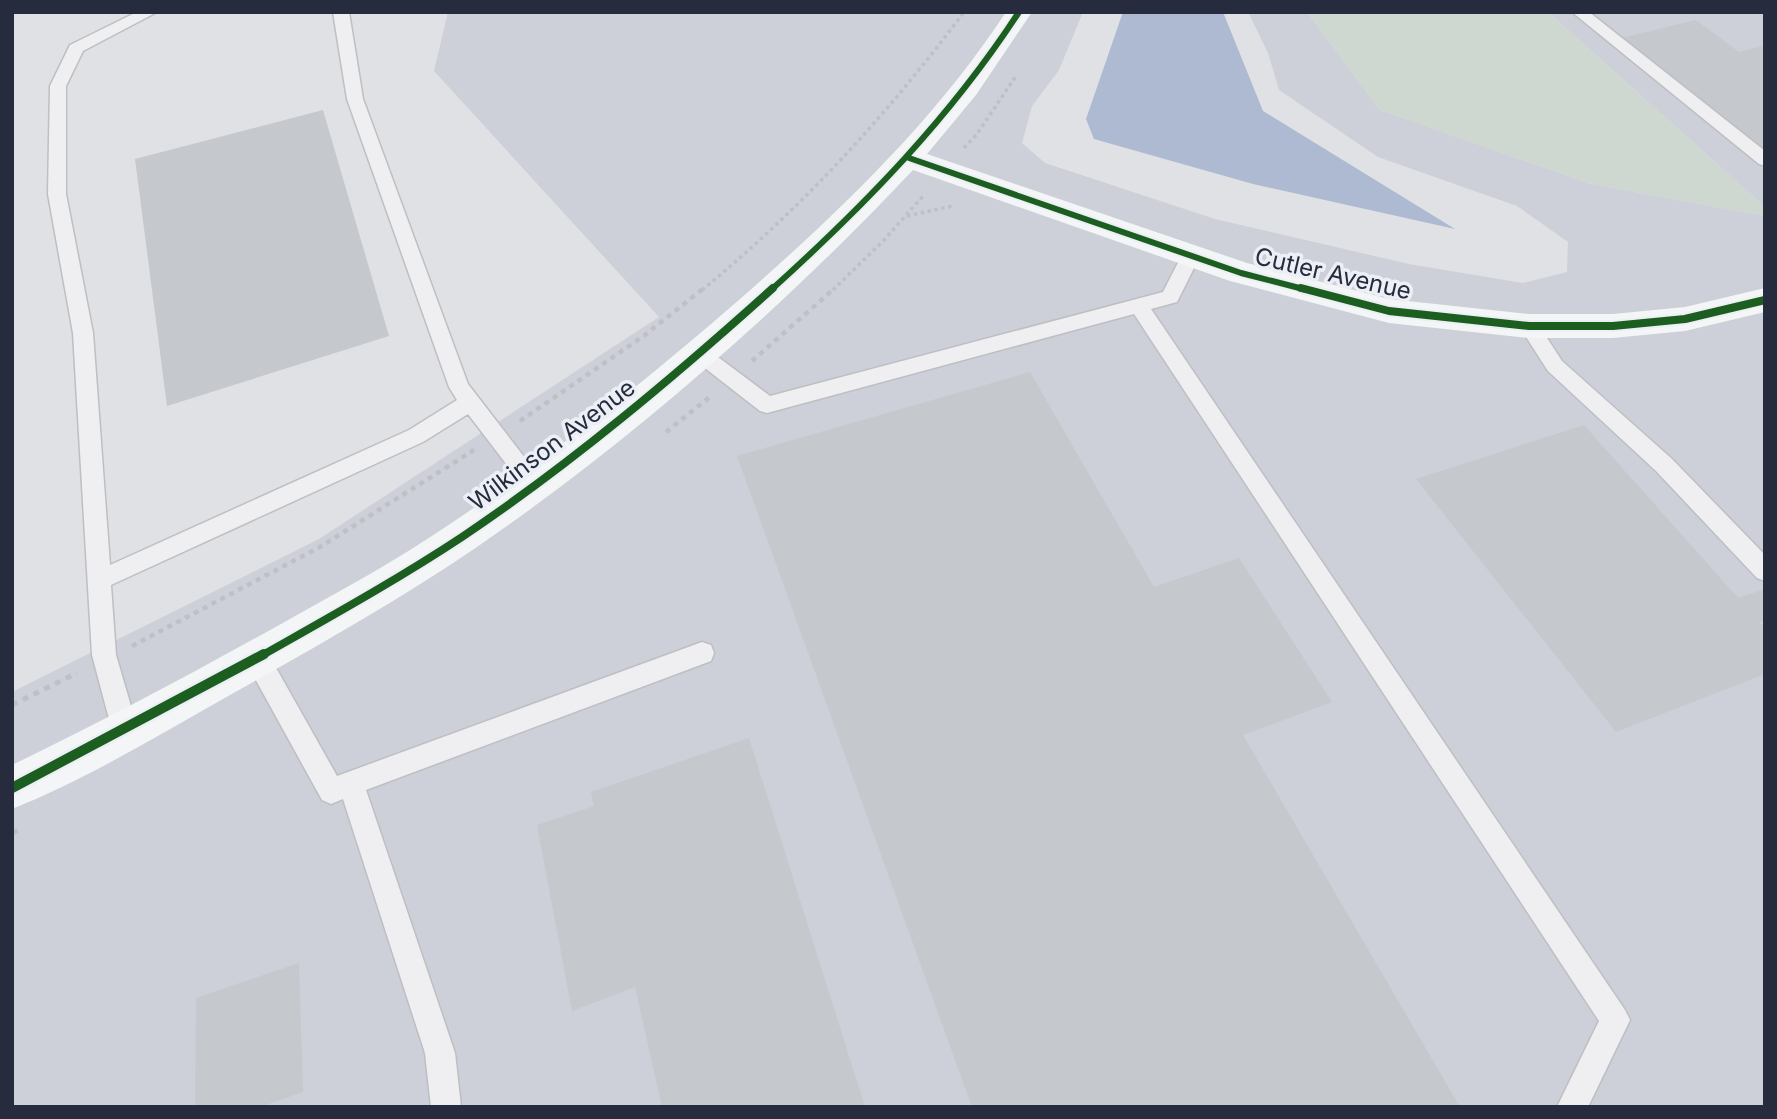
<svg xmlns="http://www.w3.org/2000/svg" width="1777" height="1119" viewBox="0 0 1777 1119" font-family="Inter,sans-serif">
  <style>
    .built { fill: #cdd0d8 }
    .green { fill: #ced8d0 }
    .water { fill: #adbad1 }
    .building { fill: #c5c8cc }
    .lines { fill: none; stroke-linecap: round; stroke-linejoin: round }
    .lane-casing { stroke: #bdbfc3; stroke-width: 3 }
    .path-far2 { stroke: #bfbfc5; stroke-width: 3.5; stroke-dasharray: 3.5 3.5; stroke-linecap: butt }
    .path-far1 { stroke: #bfbfc5; stroke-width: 4.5; stroke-dasharray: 5 5; stroke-linecap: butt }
    .path { stroke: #bfbfc5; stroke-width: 5; stroke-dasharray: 6 6; stroke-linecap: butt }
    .lane { fill: #efeff2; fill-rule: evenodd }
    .secondary { fill: #f3f5f6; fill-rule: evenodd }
    .cycleway-far2-casing { stroke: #eceff5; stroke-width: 10 }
    .cycleway-far1-casing { stroke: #eceff5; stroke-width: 12 }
    .cycleway-casing { stroke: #eceff5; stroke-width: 15 }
    .cycleway-far2 { stroke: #1b5e20; stroke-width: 6 }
    .cycleway-far1 { stroke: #1b5e20; stroke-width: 8 }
    .cycleway { stroke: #1b5e20; stroke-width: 10 }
    .labels { text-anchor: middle; stroke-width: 7; stroke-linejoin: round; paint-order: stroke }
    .street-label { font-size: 24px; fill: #262c3e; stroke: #eceff5 }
  </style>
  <rect width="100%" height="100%" fill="#dfe1e5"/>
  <path class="built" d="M448,12H1083L1059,70L1032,106L1022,143L1045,163L1215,219L1409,264L1523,283L1567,272L1568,242L1517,206L1378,157L1279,90L1268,53L1248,12H1307L1380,110L1591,184L1765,216V1107H12V692L319,539L659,317L434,71Z
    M1548,12H1765V207Z"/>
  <path class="green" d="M1307,12H1548L1765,207V216L1591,184L1379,110Z"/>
  <path class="water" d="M1123,12H1223L1263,111L1455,229L1253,184L1094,139L1086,119Z"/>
  <path class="building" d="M1696,20L1739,52L1765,45V150L1622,38Z
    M323,110L389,336L167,406L135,159Z
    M1030,372L1154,587L1239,558L1332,702L1243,735L1460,1107H972L737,456Z
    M1584,425L1738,598L1765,589V620L1759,622L1765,628V674L1616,732L1416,479Z
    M749,738L865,1107H662L635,987L572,1011L537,825L594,806L591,792Z
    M299,963L303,1092L260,1107H195L196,998Z"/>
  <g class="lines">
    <g class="lane-casing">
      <path id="lane" d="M137,12H157L83,51L66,86V194L93,333L110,565L409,430L457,400L449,387L347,99L333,12H349L363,99L468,384L545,484L542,490L534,493L526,490L468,414L423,442L111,585L116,655L138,730L134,738L125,742L116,738L112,730L92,655L73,333L48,194L50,86L70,45Z
        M1572,12H1589L1765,151V166L1759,164Z
        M1191,250L1198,251L1200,256L1177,302L1151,309L1625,1010L1630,1020L1588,1107H1557L1599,1021L1134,314L767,413L760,411L692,358L689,353L692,348L699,346L706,348L770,396L1163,292L1184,251Z
        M1529,319L1536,321L1562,361L1672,459L1765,555V581L1757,578L1656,471L1548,371L1519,326L1522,321Z
        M702,642L711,645L714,653L711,661L366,790L455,1053L461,1107H431L425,1053L343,799L331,804L322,800L248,666L245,658L248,650L257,647L266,650L337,776Z"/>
    </g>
    <path class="path-far2" d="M964,148L977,134L1016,76
      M907,216L953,206
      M702,290C801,209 887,115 964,12
      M833,290L885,239L924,195"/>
    <path class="path-far1" d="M752,361L835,288
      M520,421L645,335L704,288
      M666,432L711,396
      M132,646L320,547L474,450"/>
    <path class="path" d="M12,705L77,673
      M12,833L21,829"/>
    <use href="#lane" class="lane"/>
    <path class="secondary" d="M1006,12H1032L976,95L927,154L1247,263L1389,299L1529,314H1613L1685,307L1765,288V312L1685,331L1613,338H1529L1389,323L1230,281L913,170C784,307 630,442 474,549C396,602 312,649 230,695C159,735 87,779 12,809V765C103,721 193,673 281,624C338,592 396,561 450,524C552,456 648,379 740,299C839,212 933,123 1006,12Z"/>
    <g class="cycleway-far2-casing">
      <path id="cycleway-far2" d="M909,158L1241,273L1307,290
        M771,290C864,206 950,118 1019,12"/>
    </g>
    <g class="cycleway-far1-casing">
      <path id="cycleway-far1" d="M1301,288L1389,311L1529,326H1613L1685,319L1765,300
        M261,656C328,618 397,580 462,537C572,463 674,377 773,288"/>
    </g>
    <g class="cycleway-casing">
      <path id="cycleway" d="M12,788L264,654"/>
    </g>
    <use href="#cycleway-far2" class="cycleway-far2"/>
    <use href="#cycleway-far1" class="cycleway-far1"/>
    <use href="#cycleway" class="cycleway"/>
  </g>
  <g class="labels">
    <g class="street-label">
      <text transform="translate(1333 274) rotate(13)" y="8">Cutler Avenue</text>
      <text transform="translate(552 445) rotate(-37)" y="8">Wilkinson Avenue</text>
    </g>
  </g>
  <rect width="1777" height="1119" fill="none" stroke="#262c3e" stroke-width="28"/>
</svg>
